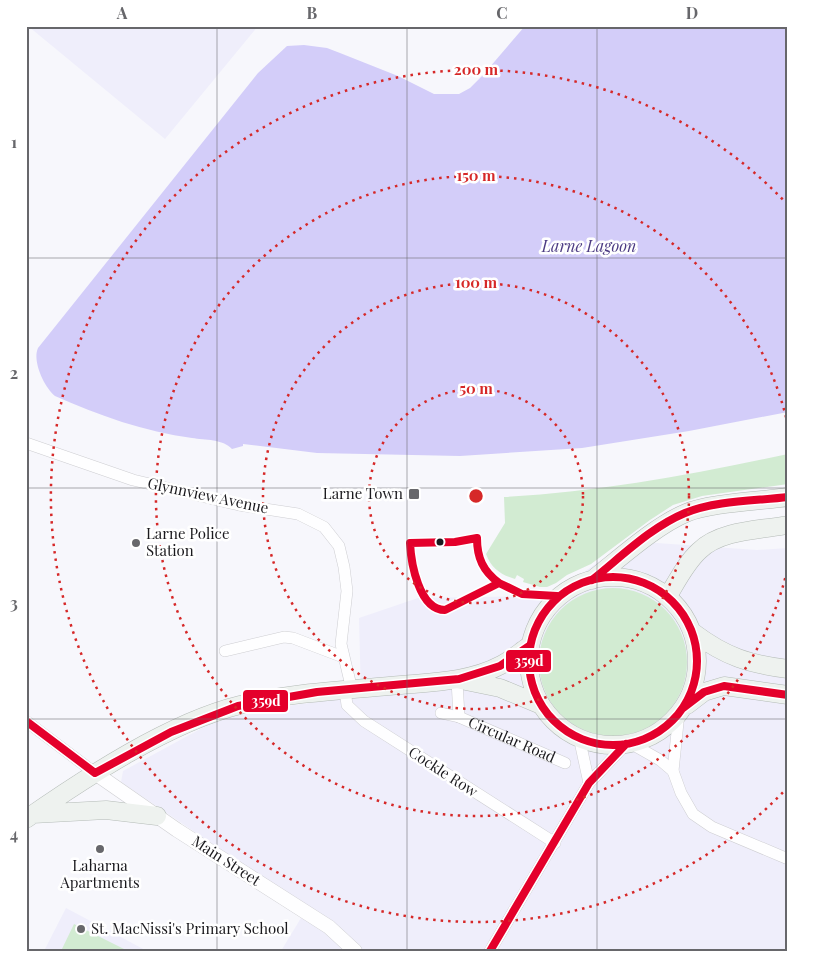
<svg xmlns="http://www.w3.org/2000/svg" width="814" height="977" viewBox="0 0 814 977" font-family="'Playfair Display',serif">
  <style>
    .built { fill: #efeefb }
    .green { fill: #d2ebd2 }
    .water { fill: #d3cdf9 }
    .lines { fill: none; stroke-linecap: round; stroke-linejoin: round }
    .minor-casing { stroke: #ceced2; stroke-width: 12 }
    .tertiary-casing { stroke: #ceced2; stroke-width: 15 }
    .primary-casing { stroke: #b4bbb7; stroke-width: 19 }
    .minor { stroke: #fefeff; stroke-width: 11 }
    .tertiary { stroke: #fefeff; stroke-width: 14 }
    .primary { stroke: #eef2ef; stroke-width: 18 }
    .bus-1-casing { stroke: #fff; stroke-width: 11 }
    .bus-1 { stroke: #e4002b; stroke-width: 8 }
    .grid { fill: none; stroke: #67676b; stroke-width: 1; stroke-opacity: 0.55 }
    .ring { fill: none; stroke: #d62828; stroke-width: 2.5; stroke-dasharray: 2.5 5 }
    .poi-dot { fill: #67676b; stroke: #fff; stroke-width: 2 }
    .bus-dot { fill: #1a191d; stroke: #fff; stroke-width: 2 }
    .labels { text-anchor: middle; stroke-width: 5; stroke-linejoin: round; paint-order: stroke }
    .poi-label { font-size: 15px; fill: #1a191d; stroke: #fff; text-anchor: start }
    .street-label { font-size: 15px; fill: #1a191d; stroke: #fff }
    .water-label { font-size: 16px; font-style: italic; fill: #4c3b83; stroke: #fff }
    .centre { fill: #d62828; stroke: #fff; stroke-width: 2.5 }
    .ring-label { font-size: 15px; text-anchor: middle; font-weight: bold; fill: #d62828; stroke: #fff; stroke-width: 5; stroke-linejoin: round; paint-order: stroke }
    .line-badge { stroke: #fff; stroke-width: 2 }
    .badge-label { font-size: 14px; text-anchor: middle; font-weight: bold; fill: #fff }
    .neatline { fill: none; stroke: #67676b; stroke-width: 2 }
    .grid-label { font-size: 16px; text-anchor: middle; font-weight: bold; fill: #67676b }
  </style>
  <rect width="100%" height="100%" fill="#f7f7fc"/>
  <path class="built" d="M28,26H258L165,139Z
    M628,541L757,550L788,548V951H281L307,908L121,782L123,771L217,720L280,707L361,696L359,618L418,598L550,596Z
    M66,908L147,951H44Z"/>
  <path class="green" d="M788,454V484L702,496L673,505L650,520L591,564L567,575L556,583L547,587H540L523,582L524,579L517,575L515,579C501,575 491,568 486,554L505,523L504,497C600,492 694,474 788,454Z
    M539 662a74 74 0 1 1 148 0a74 74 0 1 1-148 0Z
    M74,924L128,951H61Z"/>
  <path class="water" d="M525,26H788V412L689,431L582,448L460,456L317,453L243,444V446L232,449C223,439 205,440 192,438C145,432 98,415 55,396C44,387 32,361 38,348L258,73L287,46L304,45L327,48L340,53L398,76L434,94H459L470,88L483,75Z"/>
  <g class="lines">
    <g class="minor-casing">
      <g id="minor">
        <path d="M26,443L133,480L239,505L298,514L324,527L339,546L344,567L347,591L341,644L352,690"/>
        <path d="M225,651L284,637L293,638L343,657"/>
        <path d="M457,680L459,717"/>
        <path d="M345,690L347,705L364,721L555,843"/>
        <path id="s1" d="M441,713L459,717L565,763"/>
        <path d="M679,713L673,771L681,793L693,814L712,827L788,859"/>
        <path d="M26,721L95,773"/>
        <path d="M579,737L589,783"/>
        <path d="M630,743L660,760L673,771"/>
        <path d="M490,951L589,783L626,744"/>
      </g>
    </g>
    <g class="tertiary-casing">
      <path id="tertiary" d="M95,773L177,830L329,927L355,951"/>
    </g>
    <g class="primary-casing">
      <path id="primary" d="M529 661a84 84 0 1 1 168 0a84 84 0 1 1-168 0Z
        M592,580C619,559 655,526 686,513C709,503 761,501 788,497
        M668,596C677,581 686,563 699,551C720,530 760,530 788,525
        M694,633C726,657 749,664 788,669
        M461,680L500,688L541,705
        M687,705L704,692L724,686L788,695
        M33,814L106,810L157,816
        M26,819C85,778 170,722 240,705C293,692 347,690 401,685C435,682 471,681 501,665C511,660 520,652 529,646"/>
    </g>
    <use href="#minor" class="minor"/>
    <use href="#tertiary" class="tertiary"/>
    <use href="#primary" class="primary"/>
    <g class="bus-1-casing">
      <path id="bus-1" d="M477,538C477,558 483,571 499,583L445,610C419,610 411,563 410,543L455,542Z
        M529 661a84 84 0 1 1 168 0a84 84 0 1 1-168 0Z
        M592,580C621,557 651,527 685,513C717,500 755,501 788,497
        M499,583L522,594L557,596
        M683,708L704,692L724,686L788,695
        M26,721L95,773L171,732L238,706L317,692L459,679L500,666L529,646
        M490,951L589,783L626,744"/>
    </g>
    <use href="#bus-1" class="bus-1"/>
  </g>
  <path class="grid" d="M217,26V951M407,26V951M597,26V951M26,258H788M26,488H788M26,719H788"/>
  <g class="ring">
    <circle cx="476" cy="496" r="107"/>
    <circle cx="476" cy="496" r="213"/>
    <path d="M787 571A320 320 0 1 1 787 421"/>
    <path d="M788 787A426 426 0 1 1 788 205"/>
  </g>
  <g class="poi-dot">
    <rect x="408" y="488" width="12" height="12" rx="2.5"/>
    <circle cx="136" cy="543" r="5"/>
    <circle cx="100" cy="849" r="5"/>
    <circle cx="81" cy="929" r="5"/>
  </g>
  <circle class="bus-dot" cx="440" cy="542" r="4.5"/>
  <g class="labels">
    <g class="poi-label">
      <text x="403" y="499" text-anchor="end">Larne Town</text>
      <text x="146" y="539">Larne Police<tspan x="146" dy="17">Station</tspan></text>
      <text x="100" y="871" text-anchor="middle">Laharna<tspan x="100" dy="17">Apartments</tspan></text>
      <text x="91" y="934">St. MacNissi's Primary School</text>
    </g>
    <g class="street-label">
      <text transform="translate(208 496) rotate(12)" y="5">Glynnview Avenue</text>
      <text dy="5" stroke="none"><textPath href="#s1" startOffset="76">Circular Road</textPath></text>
      <text transform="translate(443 772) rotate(33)" y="5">Cockle Row</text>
      <text transform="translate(226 861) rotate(33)" y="5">Main Street</text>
    </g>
    <g class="water-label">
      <text x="589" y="252">Larne Lagoon</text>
    </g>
  </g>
  <circle cx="476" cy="496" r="8" class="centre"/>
  <g class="ring-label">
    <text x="476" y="75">200 m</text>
    <text x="476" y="181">150 m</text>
    <text x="476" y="288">100 m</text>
    <text x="476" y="394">50 m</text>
  </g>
  <g class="line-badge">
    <rect x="505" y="649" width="47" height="24" rx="5" fill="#e4002b"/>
    <rect x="242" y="689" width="47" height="24" rx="5" fill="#e4002b"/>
  </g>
  <g class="badge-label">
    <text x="529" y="666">359d</text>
    <text x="266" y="706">359d</text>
  </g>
  <rect width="814" height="977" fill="none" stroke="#ffffff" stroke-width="55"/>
  <rect x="28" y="28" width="758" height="922" class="neatline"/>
  <g class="grid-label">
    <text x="122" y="19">A</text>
    <text x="312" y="19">B</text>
    <text x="502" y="19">C</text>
    <text x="692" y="19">D</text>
    <text x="14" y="148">1</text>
    <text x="14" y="379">2</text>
    <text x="14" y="609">3</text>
    <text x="14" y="840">4</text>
  </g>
</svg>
